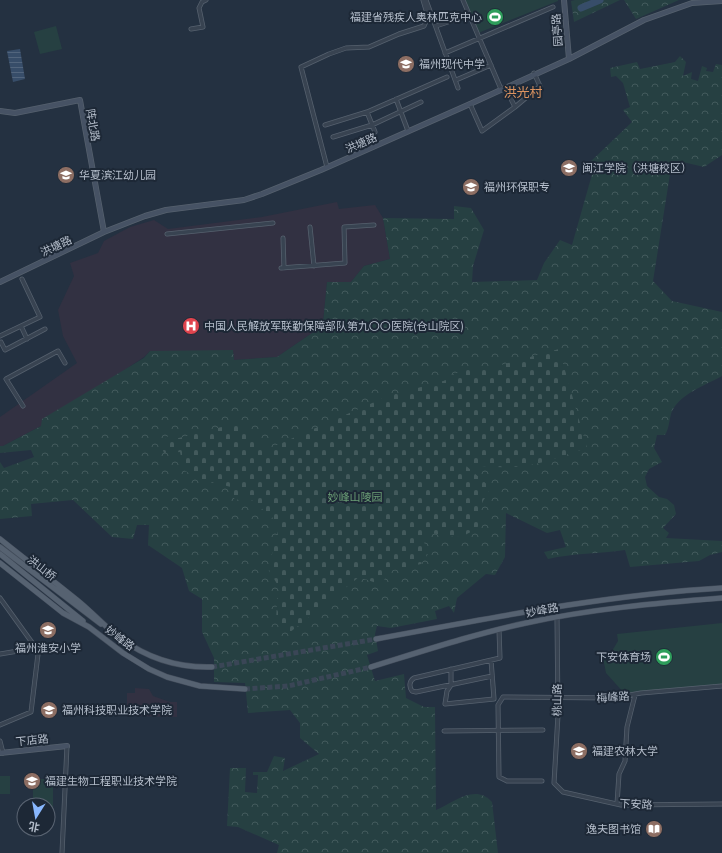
<svg xmlns="http://www.w3.org/2000/svg" width="722" height="853" viewBox="0 0 722 853" font-family="'Nunito Sans','Noto Sans SC',sans-serif">
  <style>
    .medical { fill: #323142 }
    .grass { fill: #264042 }
    .forest { fill: url(#forest-crowns) }
    .cemetery { fill: url(#cemetery-stones) }
    .water { fill: url(#water-rules) }
    .lines { fill: none; stroke-linecap: round; stroke-linejoin: round }
    .river { stroke: #374d69; stroke-width: 7 }
    .primary-tunnel { stroke: #3a4656; stroke-width: 5; stroke-dasharray: 5 2.5; stroke-linecap: butt }
    .street-casing { stroke: #56616e; stroke-width: 5 }
    .secondary-casing { stroke: #56616e; stroke-width: 6 }
    .primary-casing { stroke: #424c5a; stroke-width: 6 }
    .street { stroke: #384351; stroke-width: 3.5 }
    .secondary { stroke: #465264; stroke-width: 4.5 }
    .primary { stroke: #566271; stroke-width: 5 }
    .labels { text-anchor: middle; stroke-width: 4; stroke-linejoin: round; paint-order: stroke }
    .poi-label { font-size: 11px; fill: #b5becb; stroke: #1d2836; text-anchor: start }
    .street-label { font-size: 11px; fill: #b5becb; stroke: #1d2836 }
    .park-label { font-size: 11px; fill: #6b9e75; stroke: #1d2836 }
    .quarter-label { font-size: 13px; fill: #db9360; stroke: #1d2836 }
  </style>
  <defs>
    <pattern id="forest-crowns" width="20" height="18" patternUnits="userSpaceOnUse"><rect width="20" height="18" fill="#264042"/><path d="M2 6a3 3 0 1 1 6 0M12 15a3 3 0 1 1 6 0" fill="none" stroke="#435a5c"/></pattern>
    <pattern id="cemetery-stones" width="16" height="16" patternUnits="userSpaceOnUse"><rect width="16" height="16" fill="#264042"/><path d="M2 7V4a2 2 0 0 1 4 0v3zM10 15v-3a2 2 0 0 1 4 0v3z" fill="#435a5c"/></pattern>
    <pattern id="water-rules" width="6" height="5" patternUnits="userSpaceOnUse"><rect width="6" height="5" fill="#374d69"/><path d="M0 2.5h6" fill="none" stroke="#52657d"/></pattern>
  </defs>
  <rect width="100%" height="100%" fill="#243141"/>
  <path class="medical" d="M337,202L339,209L375,205L383,218L390,259L364,266L351,282H327L323,323L318,329L277,357L234,360L233,351H150L144,357L41,426L3,446H0V417L77,363L63,336L58,310L74,276L70,263L98,253L104,241L130,227L154,220L168,229L262,217Z
    M135,688L149,689L153,696L170,702H177V717L127,716V693H135Z"/>
  <path class="grass" d="M465,0H558V1L478,33Z
    M56,26L62,49L40,54L34,32Z
    M722,623V684L624,693L606,673L603,658L609,656L618,641L617,634Z
    M0,776H10V794H0Z
    M33,779H53V808H48V805H33Z"/>
  <path class="forest" d="M575,0H620L574,22L571,1Z
    M624,0H679L636,19Z
    M680,56L686,62L683,76L692,72L691,79L698,81L702,66L707,68L706,71L713,72L716,64L722,65V155L704,167L683,162L671,168L653,281L672,301L722,312V376C706,385 677,395 671,414C669,422 669,428 665,435H657L654,448L662,462L649,469L645,477L647,486L659,497L667,499L674,505L676,514L663,528L669,533L666,538L722,541V552L710,555L699,561L630,567L625,550C599,554 573,553 548,559L544,552L566,547L560,530L547,533L506,513L505,557L495,575L486,574L457,598L454,613L449,606L435,611L437,619L391,628L377,626L375,634L378,651L367,655L375,681L404,674L406,698L424,707H435L436,810C453,803 475,783 492,802L498,853H277L279,845L238,827L227,826L230,768H246L245,792L257,793L258,775H253V772H267L274,756L285,758L283,771L319,754L300,738V723L290,710L248,713L245,683L214,682V658L202,632V599L189,591L182,568L148,545L149,525H137L133,539L112,537L73,500L31,504L32,516L0,519V462L4,468L34,457L31,450L0,453V446H3L41,426L42,419L144,358L150,351L233,350L234,360L277,357L318,329L323,323L327,282H351L364,266L390,259L383,218L454,219V206L471,208L484,230L473,266L472,282L537,280L544,263L560,240L572,245L593,171L587,165L632,122L623,110L630,107L623,83L616,76L611,77L610,68L637,62L640,69L675,62Z"/>
  <path class="cemetery" d="M559,349L587,448C564,455 538,466 514,467C497,468 481,466 464,464L489,486L488,496C478,501 481,520 477,529C470,531 465,537 457,537C443,537 433,528 422,540L430,551L421,564L388,571L382,585L359,577L289,633L276,623L277,599L282,592L268,569L280,524L246,495L235,501L231,487L198,479L184,470L180,452L164,453L161,445L168,436L175,439L241,422L266,450L388,396L447,380L452,375L468,369H487Z"/>
  <path class="water" d="M20,49L25,79L13,82L7,51Z"/>
  <g class="lines">
    <path class="river" d="M581,8L600,0"/>
    <path class="primary-tunnel" d="M212,667L376,639
      M245,689L288,686L371,667"/>
    <g class="street-casing">
      <path id="street" d="M426,0L458,88
        M463,0L501,89
        M436,26L469,15
        M191,29L203,27L199,8L202,2L206,0
        M445,53L553,7
        M456,80L491,65
        M396,99L408,131
        M470,104L482,131L515,107L505,87
        M515,107L540,86L534,73
        M367,112L375,132
        M325,125L367,112L447,77
        M333,137L372,125L421,102
        M327,167L301,67L329,54L346,48L369,47L399,34L424,26L428,17L423,0
        M310,227L314,266
        M167,234L273,223
        M283,238L284,268
        M281,268L345,263L344,227L374,225
        M21,326L27,339
        M0,336L40,317L22,279
        M1,342L5,350L45,329
        M23,406L6,379L58,351L65,363
        M0,598L36,648L38,654L31,712L0,725
        M557,617L558,715L554,783L563,792L621,805L722,804
        M0,654L36,648
        M451,669V685L447,691L445,704L494,699L491,660
        M492,676L416,692L412,691C409,687 409,681 414,678L500,658L499,630
        M444,731L543,730
        M0,741L3,753
        M542,781H507L499,777L498,705L503,697L613,698L641,693L722,686
        M617,804L619,774L625,761L627,727L635,695
        M62,853L67,746"/>
    </g>
    <g class="secondary-casing">
      <path id="secondary" d="M564,0L569,59
        M0,111L15,113L80,100L104,232
        M0,282L104,232L145,216L166,210L244,200L262,194L321,170L470,104L569,59L644,20L692,3L722,1
        M0,753L67,746"/>
    </g>
    <g class="primary-casing">
      <path id="primary" d="M0,539C25,559 51,579 77,600C92,612 105,627 120,638C147,658 179,668 212,667
        M0,547L101,624
        M0,554L83,621
        M0,563L63,613L89,627L123,653L149,669L167,677L200,686L245,689
        M376,639C491,618 605,595 722,588
        M371,667C423,651 474,634 526,623C591,609 656,603 722,598"/>
    </g>
    <use href="#street" class="street"/>
    <use href="#secondary" class="secondary"/>
    <use href="#primary" class="primary"/>
  </g>
  <defs>
    <g id="stadium-disc" transform="scale(0.9)"><circle r="9.5" fill="#2e9e5b" stroke="#1d2836"/><path d="M0-5a6.5 5 0 1 0 0 10a6.5 5 0 1 0 0-10ZM-3.5-1.8h7v3.6h-7Z" fill="#fff"/></g>
    <g id="school-disc" transform="scale(0.9)"><circle r="9.5" fill="#8d6e63" stroke="#1d2836"/><path d="M0-5L7-2L0 1L-7-2ZM-4 1L0 2.5L4 1V4Q0 6-4 4Z" fill="#fff"/></g>
    <g id="university-disc" transform="scale(0.9)"><circle r="9.5" fill="#8d6e63" stroke="#1d2836"/><path d="M0-5L7-2L0 1L-7-2ZM-4 1L0 2.5L4 1V4Q0 6-4 4Z" fill="#fff"/></g>
    <g id="hospital-disc" transform="scale(0.9)"><circle r="9.5" fill="#e0444e" stroke="#1d2836"/><path d="M-5-5h3v3.5h4V-5h3V5h-3V1.5h-4V5h-3Z" fill="#fff"/></g>
    <g id="library-disc" transform="scale(0.9)"><circle r="9.5" fill="#8d6e63" stroke="#1d2836"/><path d="M-6-4Q-3-5.5-.7-3.5V5Q-3 3-6 4ZM6-4Q3-5.5 .7-3.5V5Q3 3 6 4Z" fill="#fff"/></g>
  </defs>
  <g fill-rule="evenodd">
    <use href="#stadium-disc" x="495" y="17"/>
    <use href="#school-disc" x="406" y="64"/>
    <use href="#university-disc" x="569" y="168"/>
    <use href="#school-disc" x="66" y="175"/>
    <use href="#university-disc" x="471" y="187"/>
    <use href="#hospital-disc" x="191" y="326"/>
    <use href="#school-disc" x="48" y="630"/>
    <use href="#stadium-disc" x="664" y="657"/>
    <use href="#university-disc" x="49" y="710"/>
    <use href="#university-disc" x="579" y="751"/>
    <use href="#university-disc" x="32" y="781"/>
    <use href="#library-disc" x="654" y="829"/>
  </g>
  <g class="labels">
    <g class="poi-label">
      <text x="482" y="21" text-anchor="end">福建省残疾人奥林匹克中心</text>
      <text x="419" y="68">福州现代中学</text>
      <text x="582" y="172">闽江学院（洪塘校区）</text>
      <text x="79" y="179">华夏滨江幼儿园</text>
      <text x="484" y="191">福州环保职专</text>
      <text x="204" y="330">中国人民解放军联勤保障部队第九〇〇医院(仓山院区)</text>
      <text x="48" y="652" text-anchor="middle">福州淮安小学</text>
      <text x="651" y="661" text-anchor="end">下安体育场</text>
      <text x="62" y="714">福州科技职业技术学院</text>
      <text x="592" y="755">福建农林大学</text>
      <text x="45" y="785">福建生物工程职业技术学院</text>
      <text x="641" y="833" text-anchor="end">逸夫图书馆</text>
    </g>
    <g class="street-label">
      <text transform="translate(557 30) rotate(-94)" y="4">园亭路</text>
      <text transform="translate(93 125) rotate(80)" y="4">阵北路</text>
      <text transform="translate(361 143) rotate(-24)" y="4">洪塘路</text>
      <text transform="translate(56 246) rotate(-25)" y="4">洪塘路</text>
      <text transform="translate(42 568) rotate(38)" y="4">洪山桥</text>
      <text transform="translate(542 610) rotate(-11)" y="4">妙峰路</text>
      <text transform="translate(120 638) rotate(37)" y="4">妙峰路</text>
      <text transform="translate(613 697) rotate(-4)" y="4">梅峰路</text>
      <text transform="translate(557 700) rotate(-89)" y="4">桃山路</text>
      <text transform="translate(32 740) rotate(-6)" y="4">下店路</text>
      <text transform="translate(636 804) rotate(3)" y="4">下安路</text>
    </g>
    <g class="park-label">
      <text x="355" y="501">妙峰山陵园</text>
    </g>
    <g class="quarter-label">
      <text x="523" y="97">洪光村</text>
    </g>
  </g>
  <g transform="translate(36 817) rotate(191)"><circle r="19" fill="#1d2836" stroke="#5a6472"/>
  <path d="M0-3L7 15L0 10L-7 15Z" fill="#88b7fe"/>
  <text y="-6" font-size="11" font-weight="bold" text-anchor="middle" fill="#b5becb">北</text>
  </g>
</svg>
